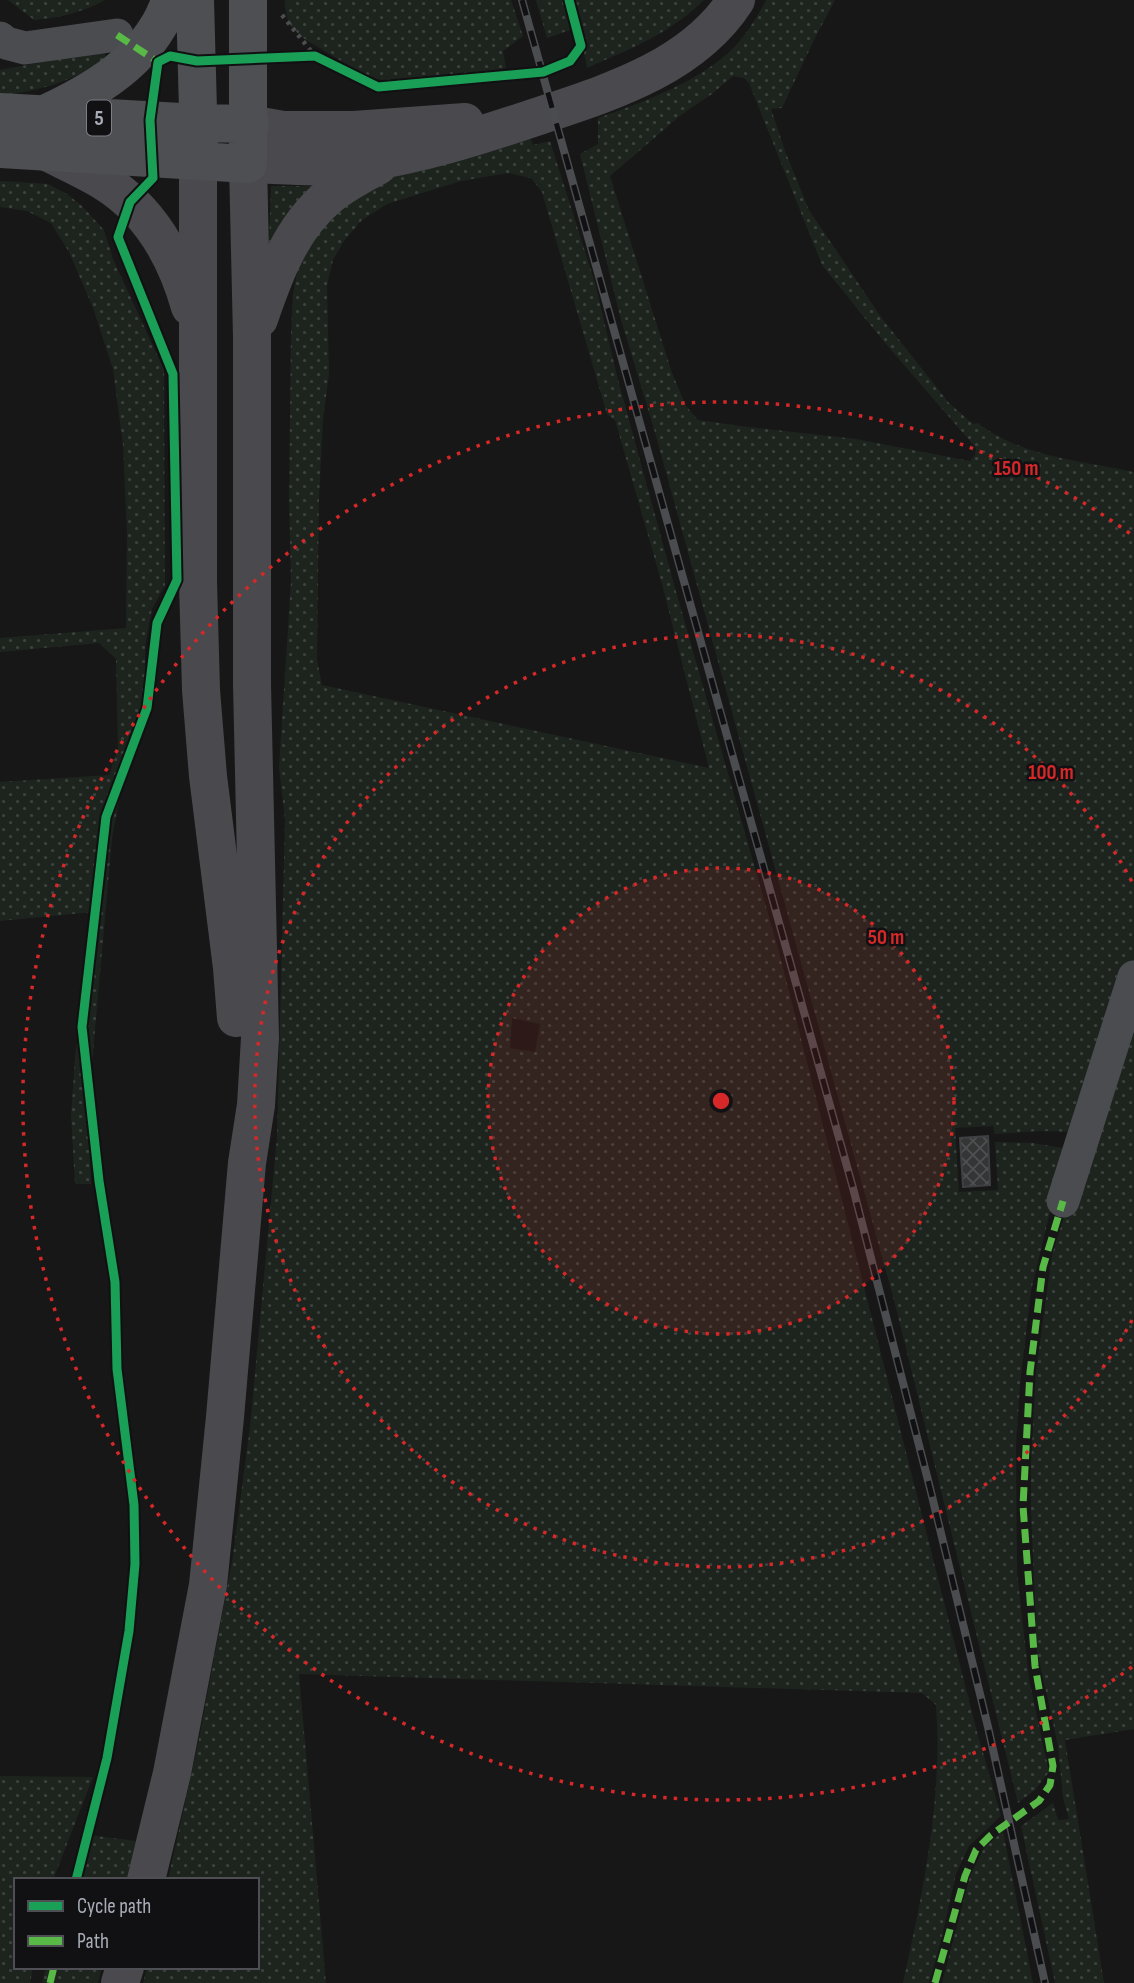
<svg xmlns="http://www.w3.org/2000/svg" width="1134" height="1983" viewBox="0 0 1134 1983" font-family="'Sofia Sans Condensed',sans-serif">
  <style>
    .grass { fill: url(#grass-dots); fill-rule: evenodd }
    .building { fill: url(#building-cross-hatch); stroke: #3f4043; stroke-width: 2 }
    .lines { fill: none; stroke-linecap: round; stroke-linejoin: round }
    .path { stroke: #4d4e52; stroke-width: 4.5; stroke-dasharray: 3.5 5; stroke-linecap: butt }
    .street { stroke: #4b4c50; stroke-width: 33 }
    .secondary { stroke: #4a4a4e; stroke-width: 38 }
    .primary { stroke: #4d4f52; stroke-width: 38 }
    .rail-casing { stroke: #4b4c4f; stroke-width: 8 }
    .rail { stroke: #111113; stroke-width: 5; stroke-dasharray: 16; stroke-linecap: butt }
    .quiet { stroke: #58b947; stroke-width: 7; stroke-dasharray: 14 7; stroke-linecap: butt }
    .cycleway-casing { stroke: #111113; stroke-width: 13 }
    .cycleway { stroke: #1a9f57; stroke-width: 9 }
    .ring { fill: none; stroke: #d62828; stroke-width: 3.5; stroke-dasharray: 3.5 7 }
    .labels { text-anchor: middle; stroke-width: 5; stroke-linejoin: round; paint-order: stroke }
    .shield { fill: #111113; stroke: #7b7e86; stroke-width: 2 }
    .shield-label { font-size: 21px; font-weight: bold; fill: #a8adb8 }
    .centre { fill: #d62828; stroke: #111113; stroke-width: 3.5 }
    .ring-label { font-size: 21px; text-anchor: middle; font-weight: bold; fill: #d62828; stroke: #111113; stroke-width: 5; stroke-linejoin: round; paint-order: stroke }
  </style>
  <defs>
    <pattern id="grass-dots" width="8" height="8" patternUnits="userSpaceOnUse" patternTransform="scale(1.75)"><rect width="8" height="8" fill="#1d241e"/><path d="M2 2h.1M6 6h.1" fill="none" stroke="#3b413d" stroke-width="1.8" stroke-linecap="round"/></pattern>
    <pattern id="building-cross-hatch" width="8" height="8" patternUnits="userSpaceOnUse" patternTransform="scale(1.75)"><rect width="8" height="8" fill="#353536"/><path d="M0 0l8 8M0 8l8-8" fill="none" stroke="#4f5051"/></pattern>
  </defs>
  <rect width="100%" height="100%" fill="#171717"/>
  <path class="grass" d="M8,0H105C84,12 58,18 34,20Z
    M285,0H511L523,36L503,51L506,68C478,72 401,86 377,79C357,72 338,59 320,48C297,35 285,28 285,0Z
    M536,0H704C668,35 632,48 587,68L579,27L547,38Z
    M766,0H835L815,38L782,108L771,109L785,151L809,210L881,317L949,403L973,424L978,423C1021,457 1082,461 1134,472V959L1073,1132L1040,1131L995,1134L993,1126L955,1128L959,1192L998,1190L995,1142L1033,1143L1062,1148L1066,1162L1049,1216L1031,1291L1020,1385L1016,1444L1017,1572L1029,1679L1049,1772L1035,1790L1018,1803L895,1304L654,429L621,320L580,154L598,144V118C639,104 697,82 728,53C744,39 756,19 766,0ZM733,76L744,78L749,83L822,265L885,343L976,448L975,455L970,461L856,439L740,426L698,420L686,406L672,373L610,176L681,115L712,94Z
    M103,51L106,56C90,77 26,95 0,95V70Z
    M529,135L533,145L550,141L595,283L617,376L675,588L779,952L976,1728L1001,1816L969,1846L956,1874L940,1945L929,1983H903C923,1891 943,1799 936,1705L922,1693L299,1674L326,1983H143L147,1967H257V1880H168L198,1744L232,1562L250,1427L277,1137L285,820L279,767L291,582L289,499L291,333L293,293L300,258L313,232L377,179ZM508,173L531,178L542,192L607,414L615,420L662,584L709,768L322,685L317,660L319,497L323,419L329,374L327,285L333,260L344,241L362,220L387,204L461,181ZM512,1018L540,1024L535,1052L510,1048Z
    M0,181L48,184L67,194L82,206L104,230L113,259L164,370L165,585L152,609L145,647V699L148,722L123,779L112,838L88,1109L91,1184H75L71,1116L75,1058L93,912L0,921V782L109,775L118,748L116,659L99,643L0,652V638L126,628L127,533L123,445L113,369L93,308L69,252L51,223L27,211L0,207Z
    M271,186H319L272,243L269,242Z
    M1134,998V1729L1065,1740L1104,1983H1055L1021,1826L1053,1803L1058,1820L1069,1819L1063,1798L1058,1746L1037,1651L1031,1510V1463L1036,1371L1052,1255Z
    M0,1776L93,1777L53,1880H16V1967H33L30,1983H0Z
    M1003,1831L1033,1983H942L970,1876L984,1848Z
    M88,1835L136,1841L126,1880H74Z
    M46,1967H102L98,1983H42Z"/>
  <path class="building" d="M988,1136L990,1185L963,1187L960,1138Z"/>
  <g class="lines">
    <path class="path" d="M282,15L315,56"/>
    <path class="street" d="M0,38L6,43L25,48L117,35
      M1063,1201L1134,977"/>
    <path class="secondary" d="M250,124L283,130H354L465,122
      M45,151C64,161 85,170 103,181C149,209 176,257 190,307
      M198,160V582L201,690L208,776L232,968L236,1018
      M259,319C274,275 291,228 328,197C343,184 362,175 379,165
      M146,1880L172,1773L208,1585L225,1417L247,1163L256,1105L260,1038L252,684V337L248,164C283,165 320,169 355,164C418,156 479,136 539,116C611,92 693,67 736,0
      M120,1983L125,1967"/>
    <path class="primary" d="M195,0L199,147
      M0,112L199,123L250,124
      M47,113C89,93 134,68 159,25C164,17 167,8 171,0
      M0,149L248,164V0"/>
    <g class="rail-casing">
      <path id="rail" d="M522,0L853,1188L930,1488L988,1727L1045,1983"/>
    </g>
    <use href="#rail" class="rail"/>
    <path class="quiet" d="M117,35L158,62
      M50,1983L54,1967
      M935,1983L965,1876L976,1850L991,1835L1039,1801L1050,1785L1053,1766L1035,1666L1023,1506L1030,1372L1043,1267L1063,1201"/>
    <g class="cycleway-casing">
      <path id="cycleway" d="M76,1880L107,1758L129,1631L135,1564L134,1505L117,1369L115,1282L99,1181L82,1027L106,817L147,708L157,623L177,580L173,374L118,237L130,202L153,178L150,120L158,62L170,56L197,61L315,56L378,87L543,72L570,61L581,46L569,0"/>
    </g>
    <use href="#cycleway" class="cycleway"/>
  </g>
  <circle cx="721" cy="1101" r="233" fill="#d62828" fill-opacity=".12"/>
  <g class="ring">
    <circle cx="721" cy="1101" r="233"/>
    <path d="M1132 1320A466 466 0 1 1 1132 882"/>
    <path d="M1132 1667A699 699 0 1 1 1132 535"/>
  </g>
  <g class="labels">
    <rect class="shield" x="87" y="100.5" width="24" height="35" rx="5"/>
    <g class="shield-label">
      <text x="99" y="125">5</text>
    </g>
  </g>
  <circle cx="721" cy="1101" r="10" class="centre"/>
  <g class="ring-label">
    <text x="1016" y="475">150 m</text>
    <text x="1051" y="779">100 m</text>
    <text x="886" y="944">50 m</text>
  </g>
  <rect x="14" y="1878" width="245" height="91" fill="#111113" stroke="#4d4f55" stroke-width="2"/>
  <rect x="28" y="1901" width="35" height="10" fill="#1a9f57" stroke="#4d4f55" stroke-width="2"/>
  <text x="77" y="1913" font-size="21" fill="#a8adb8">Cycle path</text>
  <rect x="28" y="1936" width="35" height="10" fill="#58b947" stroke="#4d4f55" stroke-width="2"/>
  <text x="77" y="1948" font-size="21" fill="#a8adb8">Path</text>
</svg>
